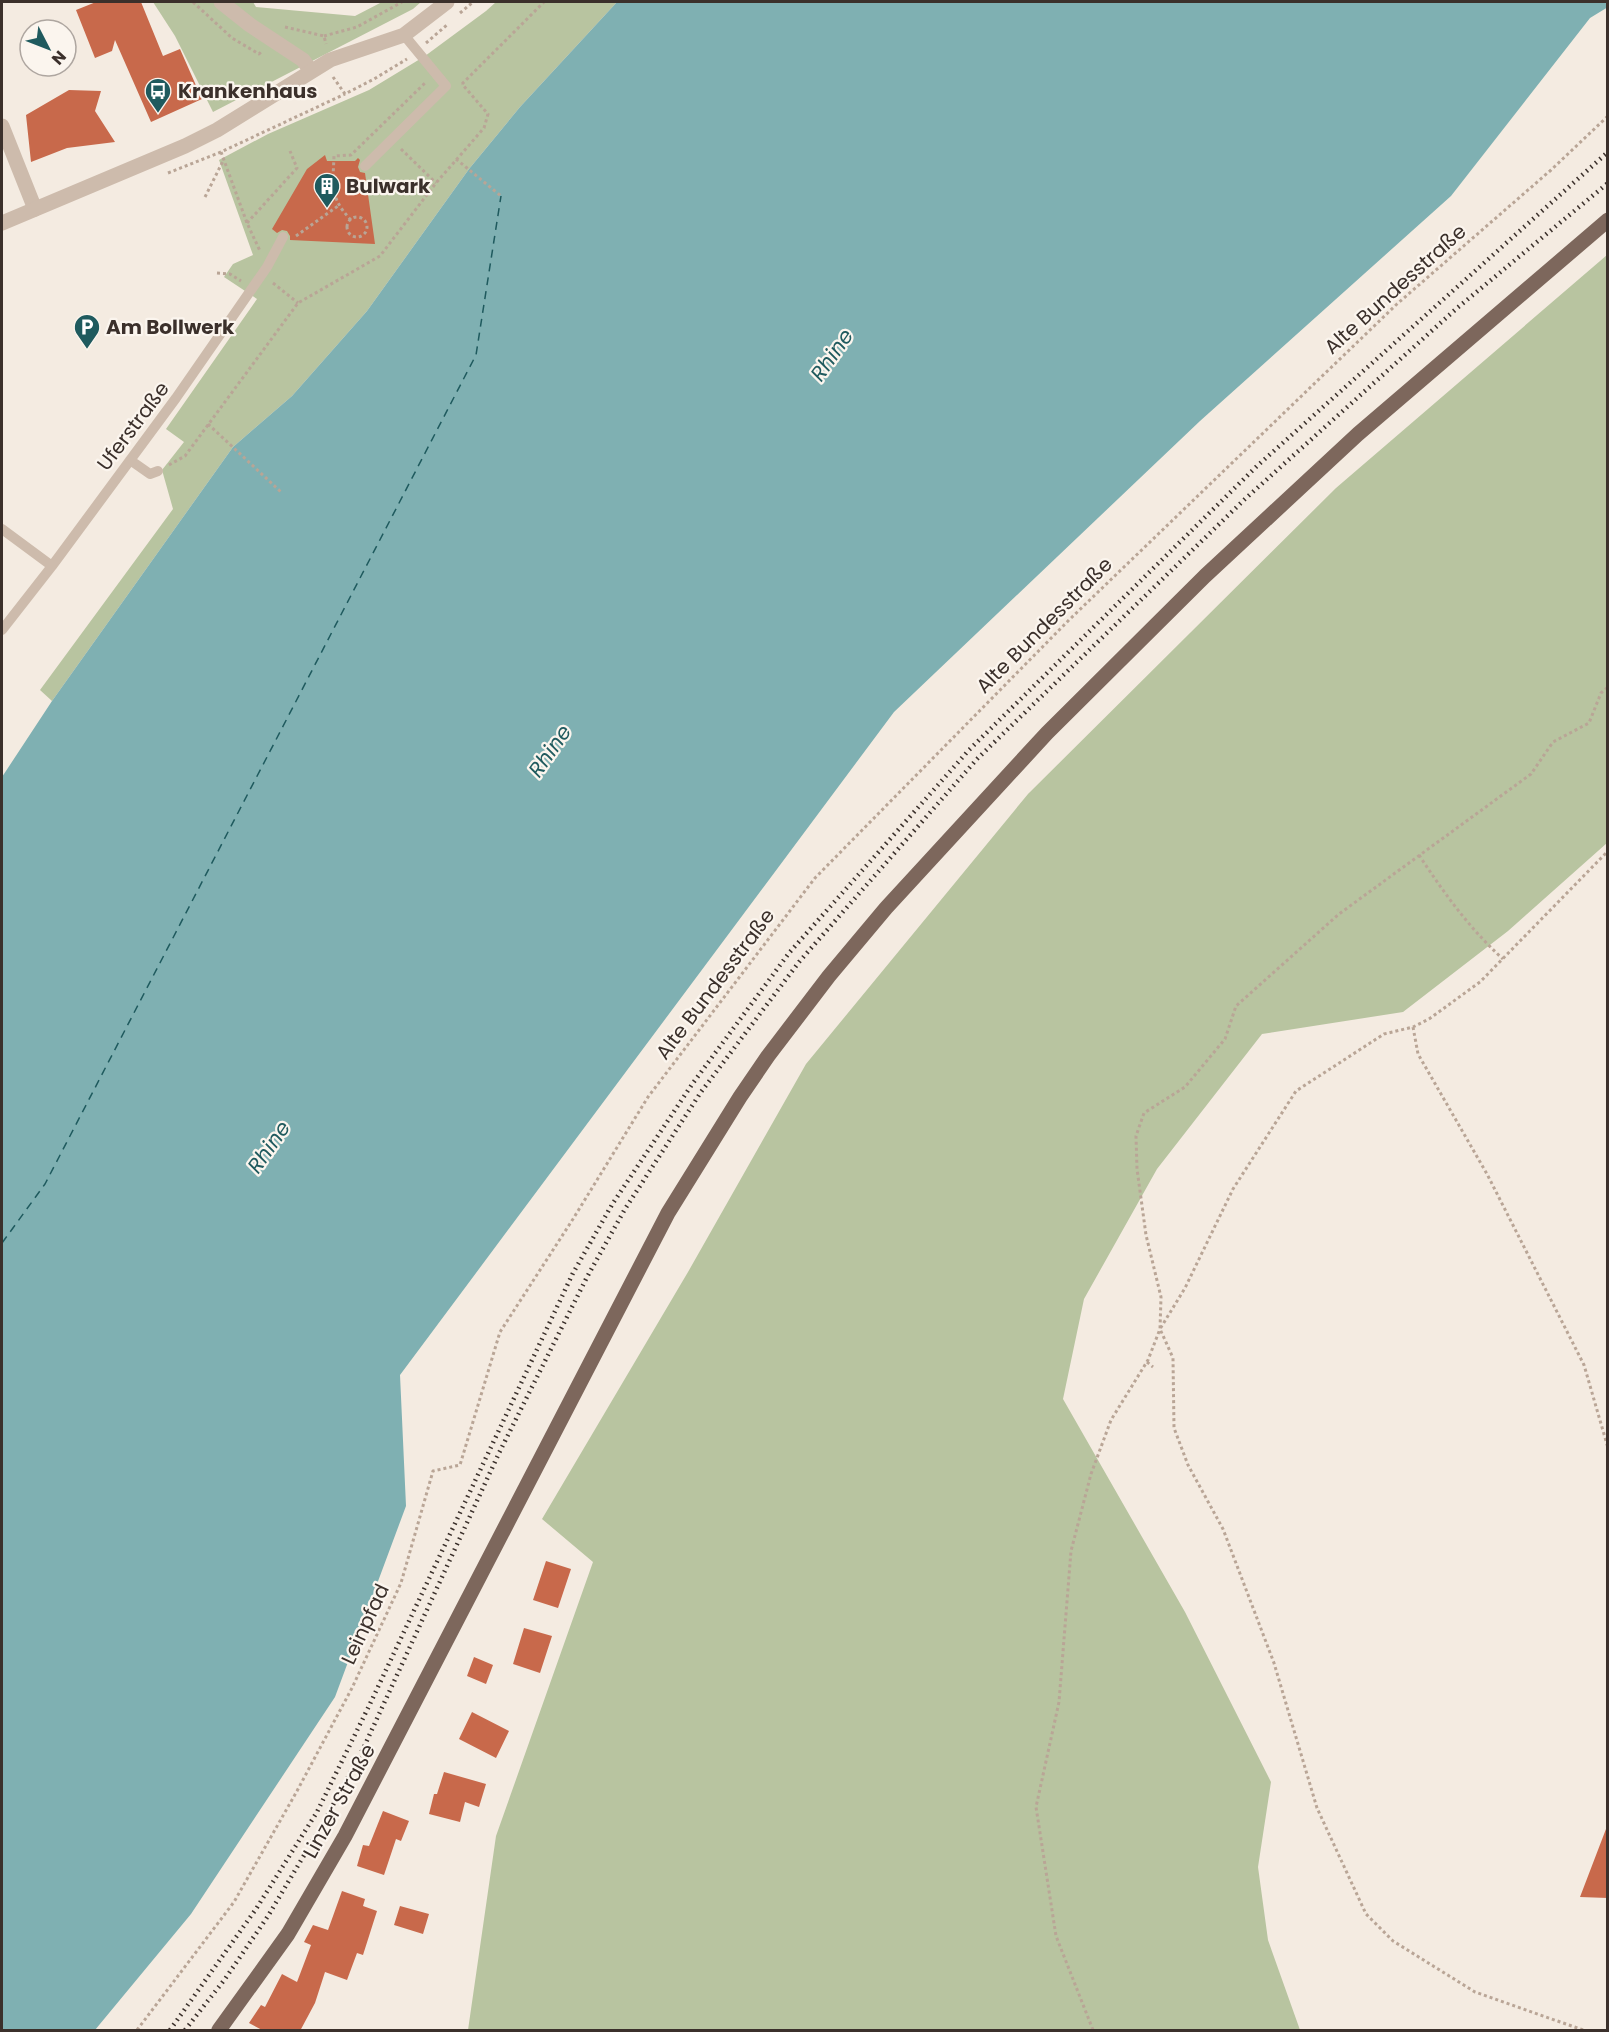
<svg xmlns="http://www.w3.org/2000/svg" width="1609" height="2032" viewBox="0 0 1609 2032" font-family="Poppins,sans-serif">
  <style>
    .green { fill: #b8c4a0 }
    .water { fill: #7fb0b2 }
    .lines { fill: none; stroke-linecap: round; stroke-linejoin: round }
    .ferry { stroke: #1f5a5e; stroke-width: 1.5; stroke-dasharray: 8 6; stroke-linecap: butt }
    .building { fill: #c8694b }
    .path { stroke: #b9a596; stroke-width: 3; stroke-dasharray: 3 3; stroke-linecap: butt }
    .service { stroke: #cdbbac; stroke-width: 10 }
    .minor { stroke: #cdbbac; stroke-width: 15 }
    .tertiary { stroke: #cdbbac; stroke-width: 15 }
    .primary { stroke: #7d675c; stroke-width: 15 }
    .rail { stroke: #3b302b; stroke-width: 4.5; stroke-dasharray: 1.5 4.5; stroke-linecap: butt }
    .labels { text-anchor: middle; stroke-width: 4.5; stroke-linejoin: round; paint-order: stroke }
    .poi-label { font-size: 20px; font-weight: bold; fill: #3b302b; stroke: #fbf5ee; text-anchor: start }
    .street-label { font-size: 20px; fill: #3b302b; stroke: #fbf5ee }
    .water-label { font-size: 21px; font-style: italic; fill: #1f5a5e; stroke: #fbf5ee }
  </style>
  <rect width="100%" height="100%" fill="#f4ebe1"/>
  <path class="green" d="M153,2H253L256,7L355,16L382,2H421L413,9L213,112L175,36Z
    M496,2H617L520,107L469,169L367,311L292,396L233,447L52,701L40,690L173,509L162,470L184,442L166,429L257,299L224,277L233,264L253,255L219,160L268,134L369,90L425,56L486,11Z
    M1607,255V843L1508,931L1403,1012L1262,1034L1157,1169L1084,1299L1063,1399L1185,1612L1271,1782L1258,1867L1268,1940L1300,2030H468L496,1836L593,1562L542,1519L688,1272L806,1064L1028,794L1336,488Z"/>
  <path class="water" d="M617,2H1607L1608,7L1590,18L1451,196L1200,421L894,712L400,1375L406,1506L335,1697L191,1914L95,2030H2V777L52,701L233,447L292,396L367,311L469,169L520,107Z"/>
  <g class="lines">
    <path class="ferry" d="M2,1243L45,1184L476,355L501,196"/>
  </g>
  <path class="building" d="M96,2H141L163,56L180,49L202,99L151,122L115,40L112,51L95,58L76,10Z
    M69,90L101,91L95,111L115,142L67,148L31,162L26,115Z
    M325,155L327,161H355L358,158L360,160L358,167L360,172L365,173L375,244L290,240V236L287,231L282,230L277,233L272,229L307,169Z
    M546,1561L571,1569L558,1608L533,1600Z
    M524,1628L552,1636L540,1673L513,1664Z
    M474,1657L493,1665L486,1684L467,1676Z
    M472,1712L509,1731L496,1758L459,1739Z
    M444,1772L486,1784L479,1807L465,1802L460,1822L429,1814L434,1794H437Z
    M383,1811L409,1821L401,1841L396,1839L384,1875L357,1866L363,1845L369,1846Z
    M1606,1829L1608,1898L1580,1897Z
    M342,1891L365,1899L363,1906L377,1911L363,1955L357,1953L347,1980L325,1972L315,2003L300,2031H264L249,2023L261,2005L265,2007L282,1974L297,1982L311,1945L304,1942L313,1925L328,1930Z
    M400,1906L429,1914L423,1934L394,1925Z"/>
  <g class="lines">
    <path class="path" d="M193,2L232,38L259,54L262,51
      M460,13L473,2
      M285,27L324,36L326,44
      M324,36L357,27L402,2
      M426,43L448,24
      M333,77L345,94L374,79L407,59
      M462,84L544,2
      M401,149L436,183
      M221,152L247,223L260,251
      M456,159L501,196
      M168,173L221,152L345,94
      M205,197L224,159
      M347 227a10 10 0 1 1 20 0a10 10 0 1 1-20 0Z
      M351,220C329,197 333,185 334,156L351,155L425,83
      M247,223L297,168L290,151
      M296,236L338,206
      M217,273L230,274L241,281
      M273,283L298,303
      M208,424L281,492
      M169,465L185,456L298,303L380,256L436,183L484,128L488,114L462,84
      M1419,855C1444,893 1469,928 1503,959
      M1413,1027L1418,1054L1487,1174L1584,1365L1608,1448
      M1147,1362L1153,1367
      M137,2030L234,1902L297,1791L352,1688L401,1583L433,1471L460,1465L500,1332L573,1219L648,1097L815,878L1069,620L1397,304L1551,170L1608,116
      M1093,2030L1056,1936L1036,1807L1059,1702L1071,1551L1091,1474L1111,1420L1148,1360L1160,1329L1161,1297L1146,1235L1137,1169L1136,1136L1144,1113L1185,1087L1225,1039L1236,1006L1339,914L1531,774L1553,742L1589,723L1601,693L1608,687
      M1583,2030L1475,1992L1393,1941L1366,1914L1317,1808L1274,1663L1223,1529L1188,1465L1174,1428L1173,1358L1160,1329L1185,1288L1233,1189L1296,1091L1384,1034L1413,1027L1429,1019L1480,982L1608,851"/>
    <path class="service" d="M404,35L446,86
      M365,166L446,86
      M130,460L150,474L158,471
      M2,529L52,566
      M2,630L52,566L176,398L267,267L283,237"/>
    <path class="minor" d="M221,2L250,25L303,60L311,71
      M2,126L35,209"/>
    <path class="tertiary" d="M2,223L185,146L217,130L330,60L404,35L447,2"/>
    <path class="primary" d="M219,2030L288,1934L345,1836L668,1213L740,1097L768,1056L829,976L886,908L1047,733L1205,576L1358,434L1608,220"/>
    <path class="rail" d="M170,2030L256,1909L317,1812L369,1706L573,1273L613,1203L693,1083L789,953L969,750L1257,466L1608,152
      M185,2030L225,1979L268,1916L325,1820L363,1749L499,1453L587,1277L625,1209L701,1092L799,962L977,759L1245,499L1456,309L1608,183"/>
  </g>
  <defs>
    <g id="bus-pin" transform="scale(1.35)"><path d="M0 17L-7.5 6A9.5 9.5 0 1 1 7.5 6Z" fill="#1f5a5e" stroke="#fbf5ee"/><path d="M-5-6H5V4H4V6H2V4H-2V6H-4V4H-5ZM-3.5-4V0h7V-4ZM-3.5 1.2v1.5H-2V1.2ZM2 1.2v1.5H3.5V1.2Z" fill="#fff"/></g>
    <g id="building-pin" transform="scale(1.35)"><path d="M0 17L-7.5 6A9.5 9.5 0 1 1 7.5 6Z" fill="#1f5a5e" stroke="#fbf5ee"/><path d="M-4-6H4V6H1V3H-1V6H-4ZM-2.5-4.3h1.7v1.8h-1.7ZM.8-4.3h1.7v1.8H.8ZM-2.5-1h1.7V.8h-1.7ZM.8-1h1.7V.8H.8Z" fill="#fff"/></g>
    <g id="parking-pin" transform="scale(1.35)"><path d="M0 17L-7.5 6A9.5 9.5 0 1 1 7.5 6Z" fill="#1f5a5e" stroke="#fbf5ee"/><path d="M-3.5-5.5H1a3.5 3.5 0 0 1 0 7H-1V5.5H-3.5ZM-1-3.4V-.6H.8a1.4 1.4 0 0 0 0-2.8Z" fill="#fff"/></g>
  </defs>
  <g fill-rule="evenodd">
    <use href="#bus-pin" x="158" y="91"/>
    <use href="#building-pin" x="327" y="186"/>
    <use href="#parking-pin" x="87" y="327"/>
  </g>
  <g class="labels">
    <g class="poi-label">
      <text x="178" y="98">Krankenhaus</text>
      <text x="346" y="193">Bulwark</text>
      <text x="106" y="334">Am Bollwerk</text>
    </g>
    <g class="street-label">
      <text transform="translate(1395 289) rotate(-42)" y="7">Alte Bundesstraße</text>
      <text transform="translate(133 426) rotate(-53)" y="7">Uferstraße</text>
      <text transform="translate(1044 625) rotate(-45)" y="7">Alte Bundesstraße</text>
      <text transform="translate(715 984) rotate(-53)" y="7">Alte Bundesstraße</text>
      <text transform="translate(365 1624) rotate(-65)" y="7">Leinpfad</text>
      <text transform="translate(339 1801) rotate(-61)" y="7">Linzer Straße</text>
    </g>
    <g class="water-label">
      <text transform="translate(832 355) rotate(-55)" y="7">Rhine</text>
      <text transform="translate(550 751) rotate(-55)" y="7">Rhine</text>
      <text transform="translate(269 1147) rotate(-55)" y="7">Rhine</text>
    </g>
  </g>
  <rect width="1609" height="2032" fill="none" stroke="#3b302b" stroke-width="6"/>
  <g transform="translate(48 48) rotate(132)"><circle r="28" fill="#fbf5ee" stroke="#aea6a0" stroke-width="1.5"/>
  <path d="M0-4.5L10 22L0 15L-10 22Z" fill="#1f5a5e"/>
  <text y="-9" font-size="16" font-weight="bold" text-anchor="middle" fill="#3b302b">N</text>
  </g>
</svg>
